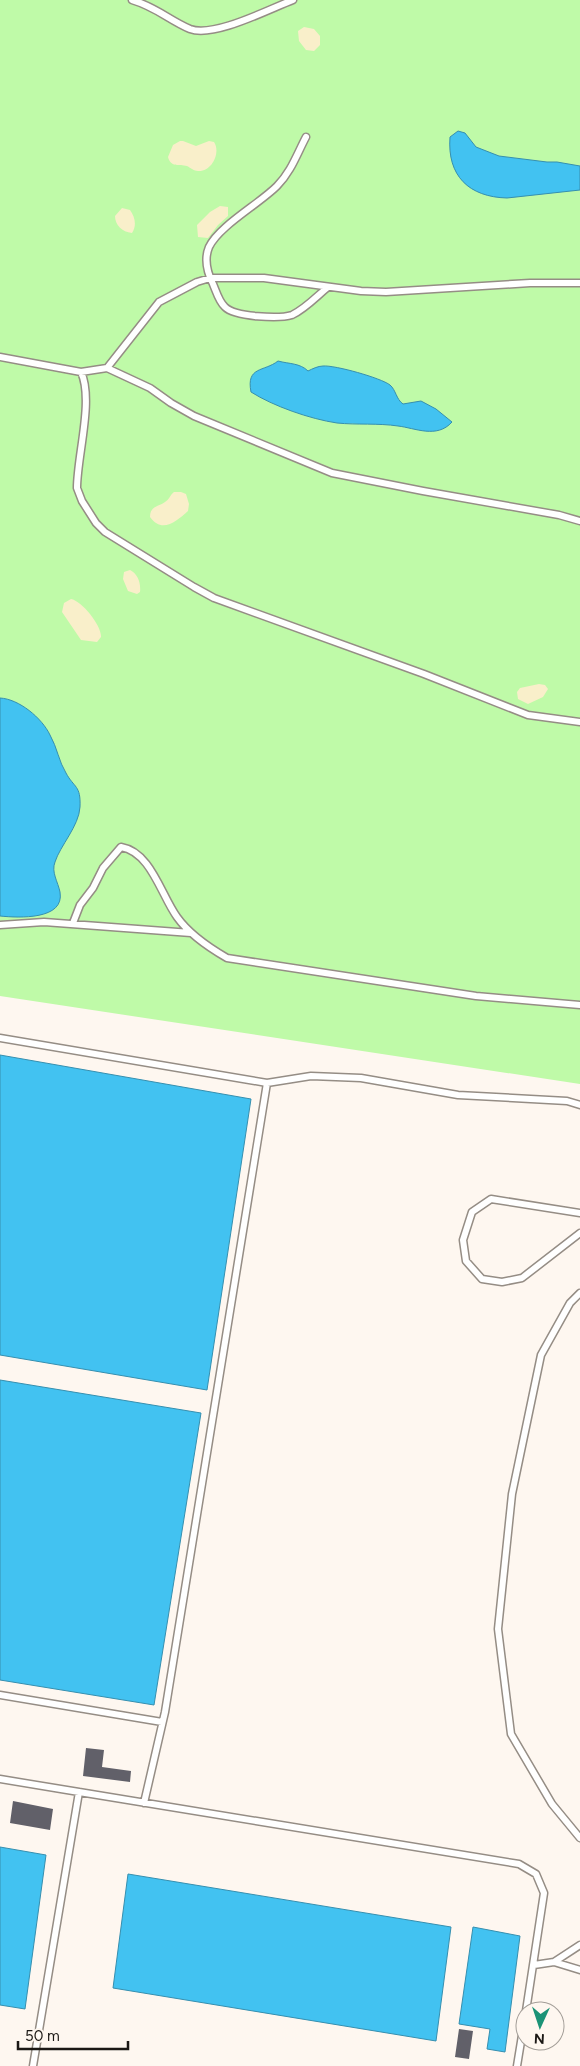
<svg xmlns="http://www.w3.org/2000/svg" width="580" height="2066" viewBox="0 0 580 2066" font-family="Figtree,sans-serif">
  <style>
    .green { fill: #bffaa8 }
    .sand { fill: #f9efca }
    .water { fill: #42c2f1; stroke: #368faf }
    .building { fill: #616069 }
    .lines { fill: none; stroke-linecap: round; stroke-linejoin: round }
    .service-casing { stroke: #958d85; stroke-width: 9 }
    .service { stroke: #fff; stroke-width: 6 }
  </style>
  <rect width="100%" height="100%" fill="#fef7f0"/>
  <path class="green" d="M0,0H580V1084L0,996Z"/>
  <path class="sand" d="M304,27L314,29L320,36V45L314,51L306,50L299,41L298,31Z
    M180,141H183L196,146L209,141L214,142C221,152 212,172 198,171C194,171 191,168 187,166C179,164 171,168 168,157L173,145Z
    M220,206L228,207V216L218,225L208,238L198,237L197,225L210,212Z
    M122,208L130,210C135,217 137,225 132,233C122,232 115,225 115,216Z
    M174,492H181L186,494L189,504L188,511C177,521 162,534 150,517C150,506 158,507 165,502C169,500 170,495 174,492Z
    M130,570C138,574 141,583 140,592L137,594L128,591L123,579L124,572Z
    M71,599C82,601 102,626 101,637L97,642L81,640L62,612L64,603Z
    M539,684L545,685L548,689L543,697L528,704L518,699L517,692L520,688Z"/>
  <path class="water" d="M458,131L465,133L476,147L499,156L547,162H557L580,166V190L507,198C469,197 447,176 450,137Z
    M278,361C289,364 300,363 308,371C312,369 318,366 323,366C335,365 381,378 390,385C396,390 396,399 403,404L421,401L436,409L452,422C437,439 415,428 398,426C378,423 357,425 337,423C310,419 273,406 251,392C246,366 264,372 278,361Z
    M0,698C19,699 42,718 50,735C57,747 59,762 66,773C74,788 81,785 80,807C79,826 60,846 55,862C51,872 58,882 60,892C65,920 19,918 0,916Z
    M0,1055L251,1099L207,1390L0,1355Z
    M0,1380L201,1413L154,1705L0,1680Z
    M0,1847L46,1855L25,2009L0,2005Z
    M128,1874L451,1927L436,2041L113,1988Z
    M473,1927L520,1936L505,2052L487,2049L490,2029L459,2024Z"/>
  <path class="building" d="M86,1748L104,1750L102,1767L131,1771L130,1782L83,1776Z
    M13,1801L53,1809L50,1830L10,1823Z
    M459,2029L473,2031L469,2059L455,2057Z"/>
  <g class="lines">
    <g class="service-casing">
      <path id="service" d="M132,0C156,7 169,20 190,29C214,38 269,9 293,0
        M306,137C297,154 291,172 277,186C259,204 219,226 209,247C204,259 207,272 213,284C216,291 219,302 225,307C235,317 279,319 292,315C305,309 317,296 328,287
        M0,357L81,372L107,368L159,302L197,282L210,278H264L361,291L386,292L530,283H580
        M107,368L150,388L171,403L194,416L332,473L423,491L559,515L580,521
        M81,372C94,400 77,456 77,488L82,501L96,523L105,532L194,587L214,598L424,674L528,715L580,722
        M73,923L80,905L93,888L103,868L121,847C151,852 161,895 177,917C189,934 208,947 227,958L476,996L580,1005
        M0,925L44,922L191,933
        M0,1038L267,1083L165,1712L144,1803
        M267,1083L311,1076L361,1078L458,1095L567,1101L580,1105
        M580,1213L491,1199L472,1212L463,1240L466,1261L482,1279L502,1282L522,1278L580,1233
        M580,1293L570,1303L541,1355L512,1494L498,1629L511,1734L552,1804L580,1838
        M0,1695L162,1722
        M0,1779L79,1792L33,2066
        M79,1792L519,1864L536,1874L544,1893L526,2011
        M554,1962L580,1945
        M534,1965L554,1962L580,1970
        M517,2066L525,2017"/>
    </g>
    <use href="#service" class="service"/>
  </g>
  <g transform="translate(540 2026) rotate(183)"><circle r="24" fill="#fef7f0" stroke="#a39e98"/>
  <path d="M0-4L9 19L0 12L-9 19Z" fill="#1b9377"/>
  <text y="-8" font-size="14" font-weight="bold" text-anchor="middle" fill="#1b1815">N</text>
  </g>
  <path d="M18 2041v8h110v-8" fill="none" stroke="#1b1815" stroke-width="2.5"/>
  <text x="25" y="2041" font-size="15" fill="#1b1815" stroke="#fef7f0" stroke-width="4" paint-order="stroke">50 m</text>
</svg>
